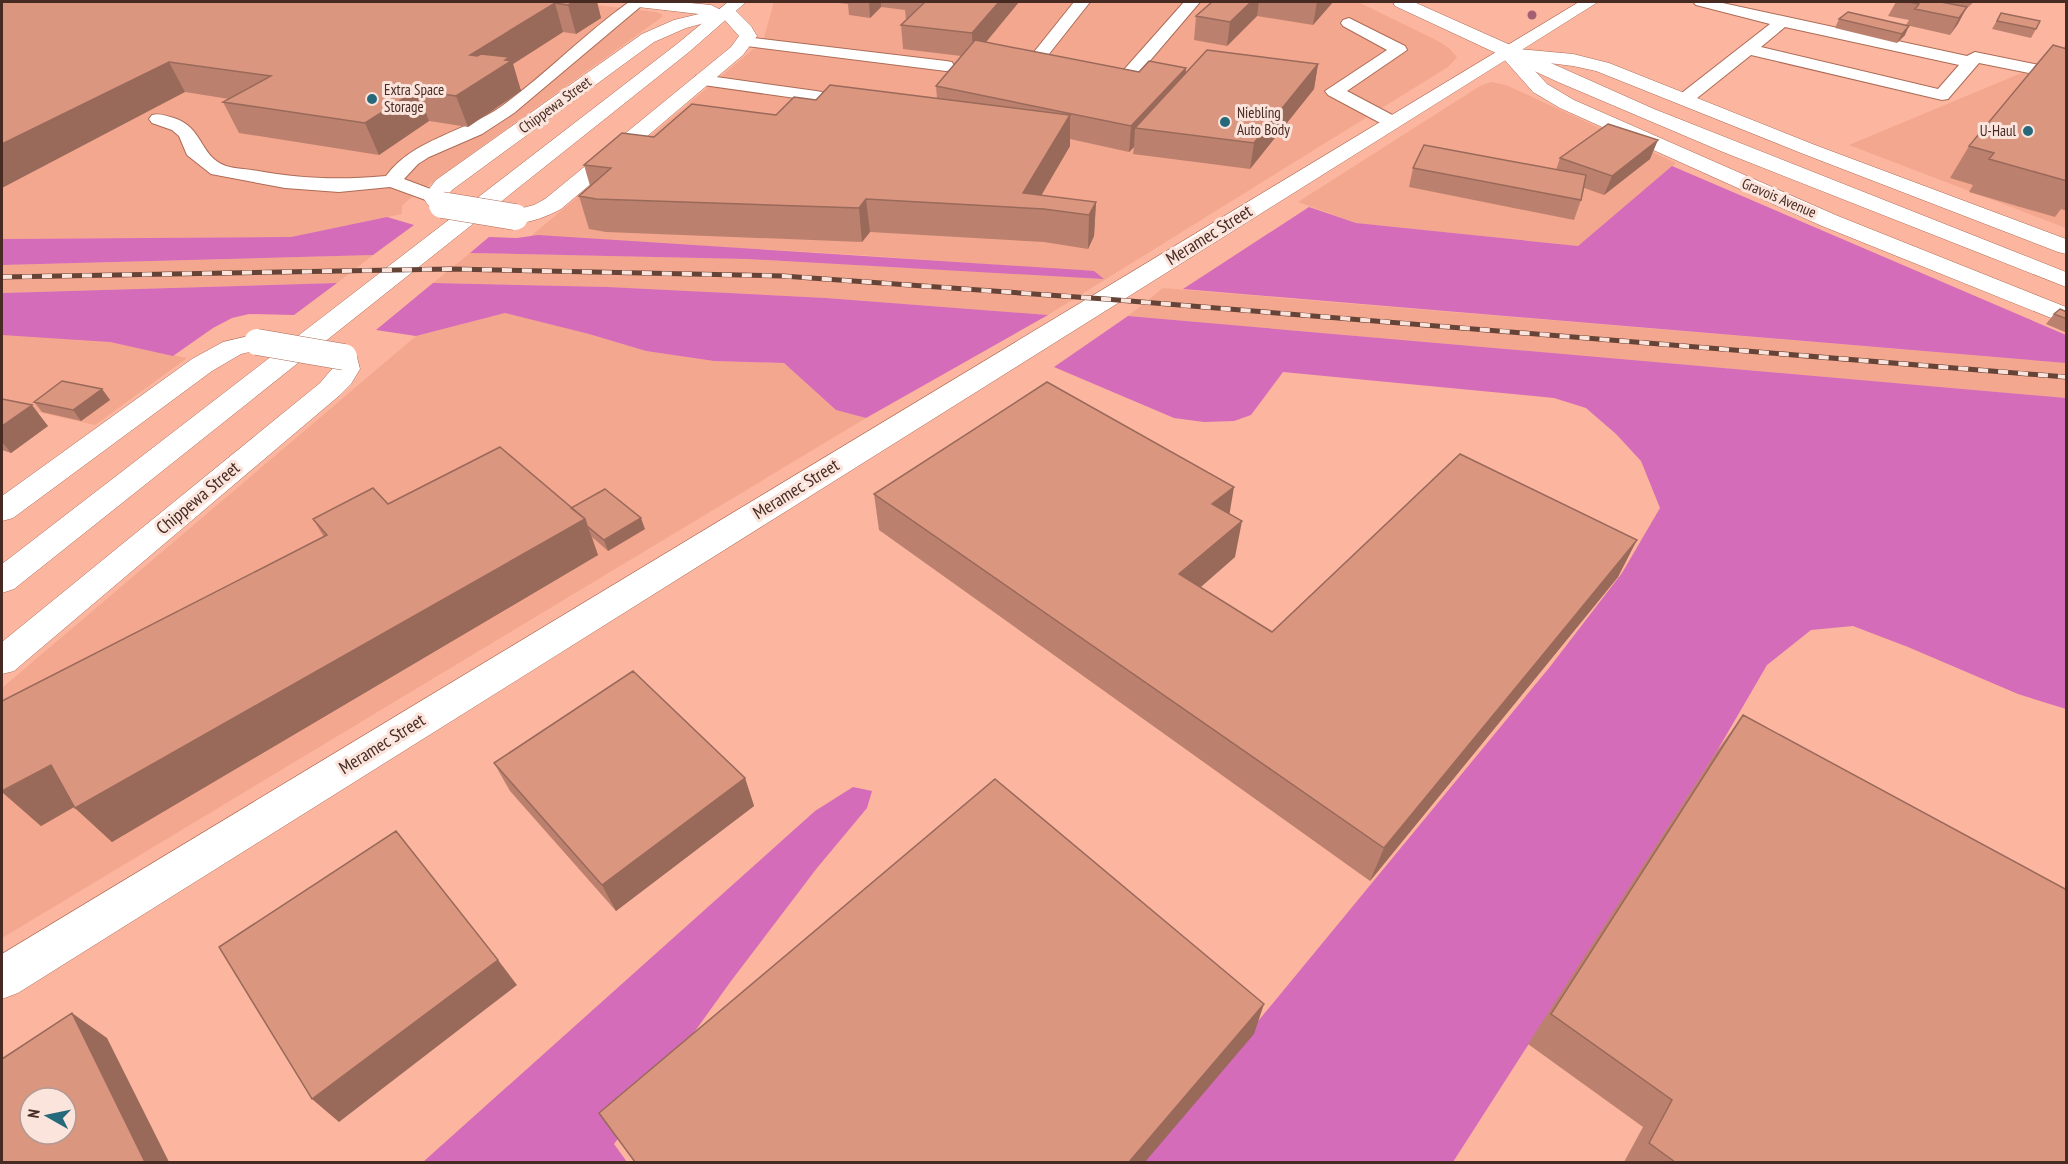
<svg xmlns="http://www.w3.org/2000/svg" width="2068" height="1164" viewBox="0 0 2068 1164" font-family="'PT Sans Narrow',sans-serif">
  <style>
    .built { fill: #f4a78f }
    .green { fill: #d46cb9 }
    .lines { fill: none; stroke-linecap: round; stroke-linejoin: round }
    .lane-casing { stroke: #ac6b56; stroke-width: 2 }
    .street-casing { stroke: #ac6b56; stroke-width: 1 }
    .secondary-casing { stroke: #ac6b56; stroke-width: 1 }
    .primary-casing { stroke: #ac6b56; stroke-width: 1 }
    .lane { fill: #fff; fill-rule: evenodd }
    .street { fill: #fff; fill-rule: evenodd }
    .secondary { fill: #fff; fill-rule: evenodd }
    .primary { fill: #fff; fill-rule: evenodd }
    .rail-casing { stroke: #664337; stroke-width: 5 }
    .rail { stroke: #fae4dc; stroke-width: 4; stroke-dasharray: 10; stroke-linecap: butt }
    .street-bridge-casing { stroke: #ac6b56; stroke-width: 27; stroke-linecap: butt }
    .street-bridge { stroke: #fff; stroke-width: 26 }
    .tree { fill: #a55f73 }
    .wall { fill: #bc816e }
    .shaded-wall { fill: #99695a }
    .building { fill: #db9680; stroke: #99695a; stroke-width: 1.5; fill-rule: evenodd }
    .poi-dot { fill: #26697b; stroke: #fae4dc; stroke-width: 2 }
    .labels { text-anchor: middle; stroke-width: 6; stroke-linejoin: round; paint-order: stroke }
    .far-poi-label { font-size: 15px; fill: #472b22; stroke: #fae4dc; text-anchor: start }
    .far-street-label { font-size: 15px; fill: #472b22; stroke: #fae4dc }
    .street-label { font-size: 18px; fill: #472b22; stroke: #fae4dc }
  </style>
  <rect width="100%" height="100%" fill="#fcb59e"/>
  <path class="built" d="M570,2L656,12L662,14V17L408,200L402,206V214L291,237L2,239V27Z
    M774,2H1358L1436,40L1449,48L1457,57L1448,67L1048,315L826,298L608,287L433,283L470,253L747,259L911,268L1094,272L860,255L531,236L763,41Z
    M2066,44V228L1849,145L2048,62Z
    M1491,82L1506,85L1676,163L1578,246L1356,223L1298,202L1480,86Z
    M373,255L337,283L2,293V265Z
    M1163,288L2066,363V398L1128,316Z
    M505,313L589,334L646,351L714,361L784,363L836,410L866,418L2,938V688L416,336Z
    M23,334L110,342L187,358L95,425L2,404V335Z"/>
  <path class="green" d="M1672,166L2066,335V363L1183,289L1309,207L1356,223L1578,246Z
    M387,217L414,225L373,255L2,265V239L291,237Z
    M538,235L1081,270L1094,271L1104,279L747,259L470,253L489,237L517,238Z
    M337,283L294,315L249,314L232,318L213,328L173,356L110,342L2,335V293Z
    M433,283L608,287L826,298L1048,315L866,418L836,410L784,363L714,361L646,351L589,334L505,313L416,336L376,330Z
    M1128,316L2066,398V709L2018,694L1908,647L1853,626L1811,630L1767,665L1717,751L1453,1162H1142L1549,668L1622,573L1660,508L1641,461L1616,434L1586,408L1554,398L1283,372L1251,415L1234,421L1204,422L1174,418L1054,367Z
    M853,787L872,791L867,808L817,868L731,981L614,1144L627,1162H423L815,811Z"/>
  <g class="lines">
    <g class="lane-casing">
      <path id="lane" d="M629,2H646L514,113L482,134L429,157L418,164L404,179L441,193L444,197L441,201L434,203L390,187L339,192L285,188L211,174L187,155L179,136L172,130L152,123L149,119L152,115C160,113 166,116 174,118C204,128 199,156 226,166C236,169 247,169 258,171C303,179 340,180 386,176C413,139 465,132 502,106C546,74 584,34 629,2Z
        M1074,2H1090L1045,59L1121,73L1184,2H1200L1131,83L1125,84L1034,67L1026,62Z
        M1693,2H1718L1967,56L1975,52L2044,66H2066V76H2044L1979,63L1948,99L1942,100L1751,55L1691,103H1679L1676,99L1679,95L1770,24L1696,5ZM1785,27L1959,65L1938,89L1761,47Z
        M1349,18L1405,46L1407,50L1347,91L1398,118L1401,122L1398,126H1386L1328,95L1325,91L1387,50L1343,26L1341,23L1343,20Z
        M745,37L946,61L952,62L954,66L952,70L946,71L739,45L737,42L739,39Z
        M702,75L816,91L822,92L825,96C814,111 796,133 775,128L773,124L775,120L785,117L802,99L696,84L693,80L696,76Z"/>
    </g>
    <g class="street-casing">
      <path id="street" d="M630,2H680L711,5L719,9L733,8L751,26L757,36L743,55L561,209C546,217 524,226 507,222L504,217L507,212L534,205L545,199L731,47L739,36L723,18L686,28L654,42L452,190L446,197L453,205L450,210C437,213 429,209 423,197L436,180L642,34L674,20L699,14L638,7Z
        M1508,48L1573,54L1609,63L1815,145L2066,239V254L2058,252L1801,153L1596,71L1573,66L1525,60L1547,84L1574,100L1838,216L2066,307V324L1822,226L1560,108L1533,92L1502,57L1499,53L1502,49Z
        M257,334L266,336L270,342L266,348L241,354L212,371L13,518L2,521V496L192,359L223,342Z
        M344,349L353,351L357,357L360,369L351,384L340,395L14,671L2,674V642L320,383L332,369L331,357L335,351Z"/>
    </g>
    <g class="secondary-casing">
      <path id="secondary" d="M1579,2H1598L18,993L2,999V954Z"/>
    </g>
    <g class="primary-casing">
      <path id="primary" d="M728,2H746L689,52L14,589L2,593V564L677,44Z
        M1393,2H1414L1654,109L2066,272V287L1723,152L1558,82L1395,6Z"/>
    </g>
    <use href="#lane" class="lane"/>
    <use href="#street" class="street"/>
    <use href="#secondary" class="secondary"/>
    <use href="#primary" class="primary"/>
    <g class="rail-casing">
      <path id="rail" d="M2,277L451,269L783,276L1105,299L2066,377"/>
    </g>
    <use href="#rail" class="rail"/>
    <g class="street-bridge-casing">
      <path id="street-bridge" d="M442,205L515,217
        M257,342L344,357"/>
    </g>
    <use href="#street-bridge" class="street-bridge"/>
  </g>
  <circle class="tree" cx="1532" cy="15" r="4.5"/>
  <path class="wall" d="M2,2H597L601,18L576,34L563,32L513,64L521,91L468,127L429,121L379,155L239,133L223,102L229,99L185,92Z
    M829,2H1019L985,42L1139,72L1186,68V73L1318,64L1314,89L1250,169L1133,154L1134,147L1129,152L1070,139V146L1041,195L1096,202L1094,236L1088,249L1044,242L870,232L862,242L606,232L589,229L579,196L590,186L584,165L654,137L776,115L816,100L937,98L936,86L961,56L903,49L901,25L906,20L905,10L881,7L870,18L849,15L848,4Z
    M1212,2H1333L1313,25L1257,16L1227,46L1194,40L1196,16Z
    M1896,2H1974L1967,8H1966L1950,35L1906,25L1909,20L1888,16Z
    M2001,13L2036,29L2031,38L1992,29Z
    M1839,19L1905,35L1897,43L1835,28Z
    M2067,49V211L2061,209L2055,217L1969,192L1973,185L1950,178L1969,146Z
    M1560,158L1650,159L1604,195L1584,188L1581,200L1574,220L1409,187L1413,168L1556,170Z
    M2067,312V333L2046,324L2054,314Z
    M102,389L110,400L81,421L42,412L34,402Z
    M2,399L48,426L11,453L2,450Z
    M874,494L1230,514L1235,557L1201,587L1272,632L1618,577L1370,881L879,530Z
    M388,504L571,508L645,529L608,551L592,537L598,555L112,842L74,807L41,826L2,792L324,537L313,519Z
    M1743,715L2067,1162H1624L1643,1127L1528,1044L1717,751Z
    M494,763L745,778L754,806L616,911L510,791Z"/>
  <path class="shaded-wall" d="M574,2H597L601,18L576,34L568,5Z
    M869,2H881V7L870,18Z
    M999,2H1019L973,58L972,33Z
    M1251,2H1259L1257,16L1227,46L1230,22Z
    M1317,2H1333L1313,25Z
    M555,3L563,32L513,64L521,91L468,127L456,96L470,55Z
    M1967,7L1958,24L1950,35L1959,18Z
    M1909,26L1905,35L1897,43L1902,34Z
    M169,62L185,92L2,188V144Z
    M1318,64L1314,89L1250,169L1254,143Z
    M1186,68L1184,93L1135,128L1134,147L1129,152L1131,126Z
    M417,90L429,121L379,155L365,123Z
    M1070,115V146L1034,208L1023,193Z
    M1658,140L1650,159L1604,195L1612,176Z
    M866,199L870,232L862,242L859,208Z
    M1096,202L1094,236L1088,249L1089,215Z
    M102,389L110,400L81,421L73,410Z
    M32,405L48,426L11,453L2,442V426Z
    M1234,487L1228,523L1212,504Z
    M641,518L645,529L608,551L604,540Z
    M585,519L598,555L112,842L75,808Z
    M1242,521L1235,557L1174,610L1179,574Z
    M1637,540L1618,577L1370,881L1384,848Z
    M51,765L88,799L41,826L2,792Z
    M745,778L754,806L616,911L602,885Z
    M498,960L517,985L339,1122L312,1099Z
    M1264,1004L1254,1034L1145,1162H1129Z
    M72,1013L107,1038L169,1162H145Z"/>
  <path class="building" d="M2,2H574L568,5L555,3L470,55L477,56L481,54L509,57L505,60L511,61L456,96L417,90L365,123L223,102L271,76L169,62L2,144Z
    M925,2H999L972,33L901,25Z
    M1212,2H1251L1230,22L1196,16Z
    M1909,2H1941L1967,7L1959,18L1915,9L1919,4Z
    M1848,12L1909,26L1902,34L1839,19Z
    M2001,13L2040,21L2036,29L1997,21Z
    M975,40L1139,72L1149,61L1186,68L1131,126L936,86Z
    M2053,45L2067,49V181L1989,159L1994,153L1969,146Z
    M1207,50L1318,64L1254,143L1135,128Z
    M830,85L1070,115L1023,193L1096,202L1089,215L1044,209L866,199L859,208L596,199L579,196L611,168L584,165L622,133L654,137L692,104L776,115L794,97L816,100Z
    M1608,124L1658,140L1612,176L1560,158Z
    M1424,145L1586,175L1581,200L1413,168Z
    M2060,309L2067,312V319L2054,314Z
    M62,381L102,389L73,410L34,402Z
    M1047,382L1234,487L1212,504L1242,521L1179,574L1272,632L1460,454L1637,540L1384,848L874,494Z
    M2,399L32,405L2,426Z
    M500,447L585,519L75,808L51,765L2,791V701L327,535L313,519L373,488L388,504Z
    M605,489L641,518L604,540L587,526L585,519L571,508Z
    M633,671L745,778L602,885L494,763Z
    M1743,715L2067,890V1162H1675L1649,1143L1672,1100L1551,1014Z
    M995,779L1264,1004L1129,1162H635L599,1113Z
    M396,831L498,960L312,1099L219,947Z
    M72,1013L145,1162H2V1059ZM30,1098H66V1134H30Z"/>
  <g class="poi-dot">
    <circle cx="372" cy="99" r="6"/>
    <circle cx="1225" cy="122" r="6"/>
    <circle cx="2028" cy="131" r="6"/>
  </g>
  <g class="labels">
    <g class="far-poi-label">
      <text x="384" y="95">Extra Space<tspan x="384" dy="17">Storage</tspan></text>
      <text x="1237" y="118">Niebling<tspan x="1237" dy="17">Auto Body</tspan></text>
      <text x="2016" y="136" text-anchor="end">U-Haul</text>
    </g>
    <g class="far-street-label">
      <text transform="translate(555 105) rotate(-36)" y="5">Chippewa Street</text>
      <text transform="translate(1779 198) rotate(23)" y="5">Gravois Avenue</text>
    </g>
    <g class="street-label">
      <text transform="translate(1209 235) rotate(-32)" y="6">Meramec Street</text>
      <text transform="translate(796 489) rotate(-32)" y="6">Meramec Street</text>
      <text transform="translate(198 498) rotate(-40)" y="6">Chippewa Street</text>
      <text transform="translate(382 744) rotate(-32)" y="6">Meramec Street</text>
    </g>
  </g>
  <rect width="2068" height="1164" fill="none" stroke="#472b22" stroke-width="6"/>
  <g transform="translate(48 1116) rotate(279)"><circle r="28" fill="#fae4dc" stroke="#b29a92" stroke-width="1.5"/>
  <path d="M0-4.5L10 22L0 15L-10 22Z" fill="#26697b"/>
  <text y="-9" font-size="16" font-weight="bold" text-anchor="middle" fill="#472b22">N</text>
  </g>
</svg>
